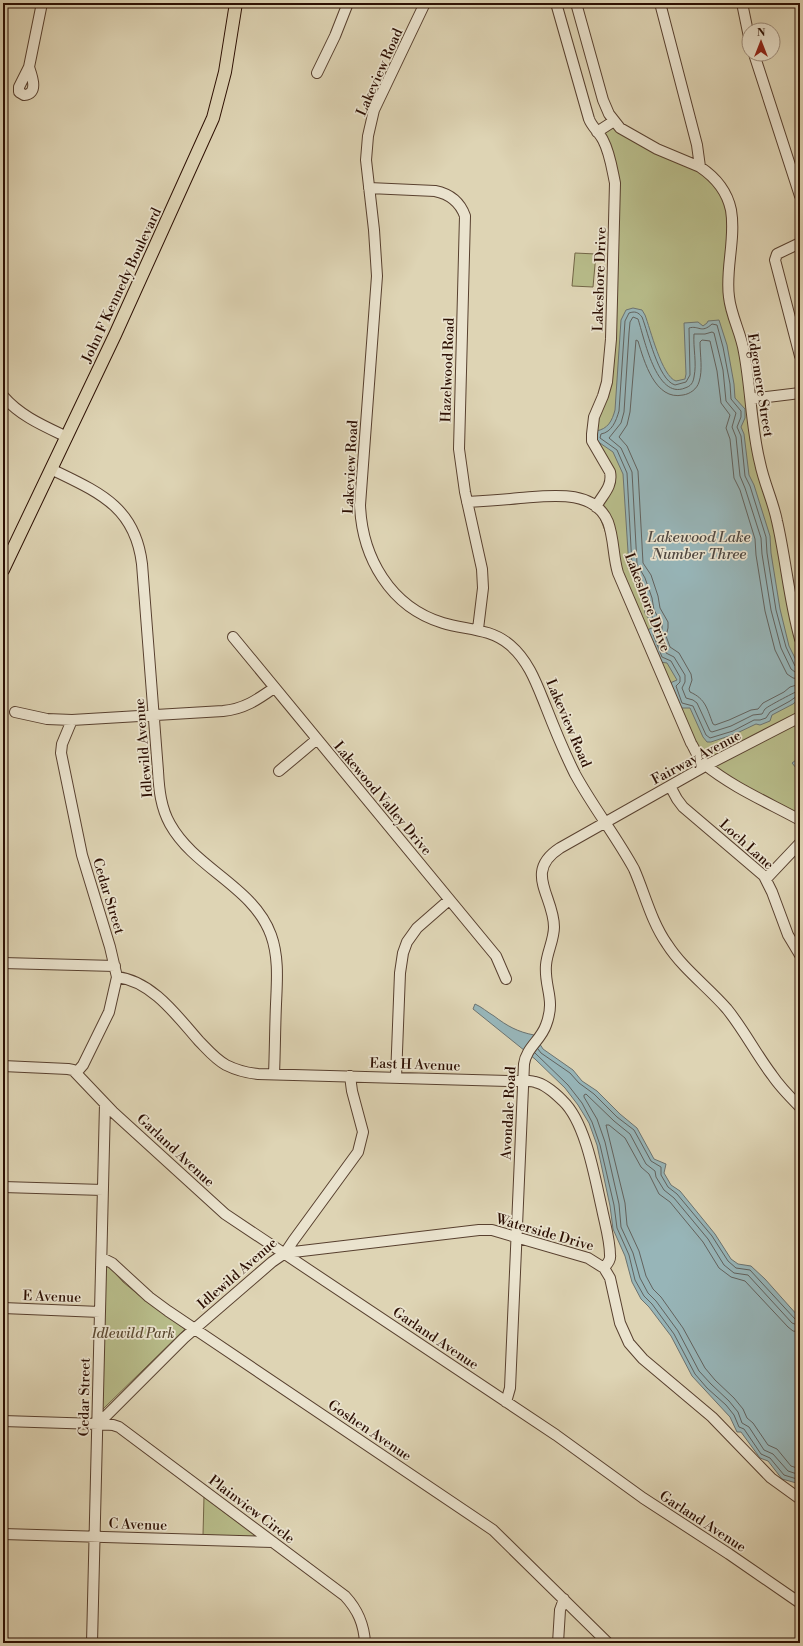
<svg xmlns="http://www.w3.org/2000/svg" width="803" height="1646" viewBox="0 0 803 1646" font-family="'Libre Bodoni',serif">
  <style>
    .green { fill: #b7bb89; stroke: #726546 }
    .water { fill: #97b5b8; stroke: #6c7370 }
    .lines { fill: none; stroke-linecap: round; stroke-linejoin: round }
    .shore { stroke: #62625e; stroke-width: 1 }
    .minor-casing { stroke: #58402f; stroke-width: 12 }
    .major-casing { stroke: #2c0f03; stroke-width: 14 }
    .minor { stroke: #eae3ce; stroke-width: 10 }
    .major { stroke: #ded4b4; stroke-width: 12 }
    .labels { text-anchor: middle; stroke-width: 3.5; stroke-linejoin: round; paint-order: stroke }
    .street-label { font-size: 14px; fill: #2c0f03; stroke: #eae3ce }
    .park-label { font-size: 14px; font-style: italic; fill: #5d4b32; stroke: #eae3ce }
    .water-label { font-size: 15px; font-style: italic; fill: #514942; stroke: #eae3ce }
  </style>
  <rect width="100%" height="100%" fill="#ded4b4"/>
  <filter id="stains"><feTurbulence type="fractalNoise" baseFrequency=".005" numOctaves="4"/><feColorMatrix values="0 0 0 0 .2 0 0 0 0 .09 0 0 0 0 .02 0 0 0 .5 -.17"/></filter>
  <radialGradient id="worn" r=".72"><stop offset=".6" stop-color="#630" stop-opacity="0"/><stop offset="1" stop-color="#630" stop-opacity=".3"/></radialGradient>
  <path class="green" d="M614,121L687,162L725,192L732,239L729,294L800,635V821L705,765L613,552L596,507L610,486L595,434L603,396L615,183L597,132Z
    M575,253L596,254L593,287L572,286Z
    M102,1258L123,1282L140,1296L185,1329L101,1411Z
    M204,1496L255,1534V1537L203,1535Z"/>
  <path class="water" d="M633,308L642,310L645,315C650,328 662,377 676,381L685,379L686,374L684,323L698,322L703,326L707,323L708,321L719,320L727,345L734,384L735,398L745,409V418L741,427L744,434L749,475L754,485L770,536L771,553L780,609L789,646L800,668V698L793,704L772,715L770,721L760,725L756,724L735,734L711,742H707L703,737L690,708H680L670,683L677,680L667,663L660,662L647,630L654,627L645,613L644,600L637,581L629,567L623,474L613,452L597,441L596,431C608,429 612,421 615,410L621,320L626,310Z
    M800,757V770L797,769L792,763Z
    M475,1004C482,1007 487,1012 494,1016C507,1026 518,1032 534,1035L543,1049L573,1070L582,1081L597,1091L620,1114L637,1128L654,1159L666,1164L664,1173L671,1185L680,1191L715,1234L731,1259L738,1264L751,1266L765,1279L798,1316L800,1321V1484L782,1479L768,1461L760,1458L741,1432H737L730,1417L692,1376L671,1336L649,1307L641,1299L632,1282L625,1256L613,1229L610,1206L597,1145L589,1123L578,1105L565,1088L535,1059L473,1009Z"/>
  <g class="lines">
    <path class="shore" d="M800,668L795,666L786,647L776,610L767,553L766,537L750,486L745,476L741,436L737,427L741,417V411L731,399L730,384L723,347L717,325L712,324C701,334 699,325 689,328L690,375L686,382L675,385C658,380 648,332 642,317C638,312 635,311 629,313L625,321L619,411C616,421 612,432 601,434L600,438L617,450L627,473L632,566L641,579L648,599L649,611L657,625V629L653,634L662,657L671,661L680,677V682L676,686L682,703L693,706L706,735L710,738L733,731L754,720H760L766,718L770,712L790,701L797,696L800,695
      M800,673L795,672L791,669L781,648L771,610L762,554L761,538L745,488L740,476L736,437L732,427L736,413L726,401L723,370L714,333L712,332L705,334H694C693,348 697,363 694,377C693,383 691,386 685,388C656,400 644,337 638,319L633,317L630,322L629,333L624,412L621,423L609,438L621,448L632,472L637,564L645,578L652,598L654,610L662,624V629L659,635L666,653L674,657L685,675V682L682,688L686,698L693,700L697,703L710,731L712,732L731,726L753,715L762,714C763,713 764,710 765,709C768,706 797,691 800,690
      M800,679L793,678L787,674L775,650L765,611L756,555L755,539L740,490L734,478L730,439L726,428L730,415L721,403L717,371L710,341L702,340L700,342C700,355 703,370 699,382C697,389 690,394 683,395C655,401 644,361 638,341L636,340L630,412L627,425L619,437L627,446L638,471L643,563L651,575L658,596L660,608L668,622V628L666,636L670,647L679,653L691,674L692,680L689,689L690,692C706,699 707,709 713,724L715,725L729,720L751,710L758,709L763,703L784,692L790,687L800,684
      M538,1049L541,1053L570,1073L579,1083L594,1094L617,1117L634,1130L651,1161L661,1167V1175L668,1187L677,1194L712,1236L728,1261L736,1268L750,1270L795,1319L800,1320
      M535,1053L568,1085L582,1103L592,1122L600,1145L614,1205L617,1228L629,1255L635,1280L644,1296L652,1304L674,1334L695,1374L707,1388L726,1405L734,1415L739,1427L744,1429L761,1454L770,1458L784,1475L800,1480
      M800,1326L792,1323L748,1275L734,1273L724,1265L708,1239L674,1198L664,1190L656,1177L655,1171L646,1164L630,1134L614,1121L586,1094L584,1095V1097L597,1119L605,1142L619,1204L621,1227L633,1253L640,1278L648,1293L656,1301L678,1331L699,1371L711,1384L729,1401L738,1412L742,1423L749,1427L764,1450L773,1454L788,1471L800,1475
      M800,1332L793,1331L788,1327L745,1281L731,1277L719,1268L703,1242L670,1202L659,1194L649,1174L641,1167L625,1138L609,1125H606L625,1203L627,1225L639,1251L646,1276L653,1289L661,1297L683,1328L705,1368L715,1380L734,1398L743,1409L747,1418L753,1423L768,1445L777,1449L791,1466L800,1469"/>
    <g class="minor-casing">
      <path id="minor" d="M425,3L374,110L368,136L366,160L374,230L377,276L360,505C362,557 390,607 443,623C466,630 490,628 510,645C529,661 537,685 546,707C555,730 564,752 575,774C593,807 616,836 634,869C645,894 651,921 667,944C683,969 708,987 727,1009C744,1030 756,1054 772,1075C780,1087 790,1097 800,1107
        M556,3L589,119C592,127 599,132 603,140C610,153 612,169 615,183L611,339L607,382L603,396L594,417L592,434V441L610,472C613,487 602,495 596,507
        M576,3L603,100L609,114L620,128L657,149L700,167
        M660,3L697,145L700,167C715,177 727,191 731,210C736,239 725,270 729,297C731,316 741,333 744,352C751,389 751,427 760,463C764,483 773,501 777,521C786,560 789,600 800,639
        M742,3L749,37
        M754,54L800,196
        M29,67C32,76 39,94 24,95L19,92V87Z
        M29,67L42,3
        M317,73L335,36L348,3
        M597,132L614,121
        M369,188L435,191C450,194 460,202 465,216L459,449L465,492L482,569L483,588L478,629
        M800,243L777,254L775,260L800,356
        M3,396C20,416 44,426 67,437
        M751,399L800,393
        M51,469C98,492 135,506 142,564L158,771C159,790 161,808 170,824C195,869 253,886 271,935C279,957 277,981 276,1004C275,1028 275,1051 274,1074
        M467,502C485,501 502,500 520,498C548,496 594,488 608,522C614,538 613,557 618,573L691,743C695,749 698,759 704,764C732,787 767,802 800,820
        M233,637L496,956L506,979
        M15,712L47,719L72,720L223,711C244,709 257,700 274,688
        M72,720L62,744L61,753L82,855L110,947L117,977L109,1012L83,1065L76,1073
        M279,771L316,740
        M670,786L677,799L683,807L764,876L772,892L788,935L800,955
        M766,879L800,843
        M3,963L115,966
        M117,977C152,981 177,1016 199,1041C207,1049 215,1059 226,1065C236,1070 248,1073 258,1074L508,1081C516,1081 527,1080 535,1082C545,1084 556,1094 563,1101C586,1123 595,1179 602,1209C605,1224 610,1240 610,1255C611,1260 607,1264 604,1268
        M3,1066L68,1069L73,1070L113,1112L225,1214L556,1435L643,1498L729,1554L800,1603
        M396,1078L400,973L403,953L407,942L417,928L449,900
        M3,1187L103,1190
        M285,1253L479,1230H492L588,1258L604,1268L610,1278L620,1323L629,1343L643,1359L712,1417L771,1478L800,1499
        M102,1258L112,1263L149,1297L168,1311L493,1530L608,1643
        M3,1308L100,1312
        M506,1402L510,1388L524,1064C526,1048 541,1040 546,1025C556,999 544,988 546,965C547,952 554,940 554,927C554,896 523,872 560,848L707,765L800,717
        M3,1421L98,1424L113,1425L119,1427L345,1596C358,1610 364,1624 365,1643
        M98,1424L184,1338L272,1262L285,1253L293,1241L358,1152L363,1132L352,1091L350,1076
        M3,1534L273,1542
        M92,1643L105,1104
        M558,1643L560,1610L564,1599"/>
    </g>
    <g class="major-casing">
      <path id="major" d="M3,570L115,335L213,118L225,72L236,3"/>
    </g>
    <use href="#minor" class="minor"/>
    <use href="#major" class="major"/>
  </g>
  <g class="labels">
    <g class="street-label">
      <text transform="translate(379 72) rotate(-66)" y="5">Lakeview Road</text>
      <text transform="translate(599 279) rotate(-88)" y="5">Lakeshore Drive</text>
      <text transform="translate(121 285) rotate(-65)" y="5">John F Kennedy Boulevard</text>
      <text transform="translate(447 370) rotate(-88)" y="5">Hazelwood Road</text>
      <text transform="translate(761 385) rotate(81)" y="5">Edgemere Street</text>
      <text transform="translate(350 467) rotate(-87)" y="5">Lakeview Road</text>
      <text transform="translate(648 602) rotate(69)" y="5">Lakeshore Drive</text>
      <text transform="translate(569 723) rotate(67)" y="5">Lakeview Road</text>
      <text transform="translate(143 748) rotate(-95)" y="5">Idlewild Avenue</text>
      <text transform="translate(696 757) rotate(-28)" y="5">Fairway Avenue</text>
      <text transform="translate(383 798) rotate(50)" y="5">Lakewood Valley Drive</text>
      <text transform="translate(747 844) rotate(42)" y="5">Loch Lane</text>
      <text transform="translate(109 896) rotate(73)" y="5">Cedar Street</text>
      <text transform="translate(415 1064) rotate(2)" y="5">East H Avenue</text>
      <text transform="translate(508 1113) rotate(-87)" y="5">Avondale Road</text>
      <text transform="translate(176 1150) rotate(43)" y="5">Garland Avenue</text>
      <text transform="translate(545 1232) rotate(16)" y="5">Waterside Drive</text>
      <text transform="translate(237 1273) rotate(-41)" y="5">Idlewild Avenue</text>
      <text transform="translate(52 1296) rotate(2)" y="5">E Avenue</text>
      <text transform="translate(436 1338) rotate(34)" y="5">Garland Avenue</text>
      <text transform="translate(84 1397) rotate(-89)" y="5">Cedar Street</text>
      <text transform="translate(370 1430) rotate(34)" y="5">Goshen Avenue</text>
      <text transform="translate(252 1509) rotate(37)" y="5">Plainview Circle</text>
      <text transform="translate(703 1521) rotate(33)" y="5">Garland Avenue</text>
      <text transform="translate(138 1524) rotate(2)" y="5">C Avenue</text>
    </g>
    <g class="park-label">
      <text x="133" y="1338">Idlewild Park</text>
    </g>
    <g class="water-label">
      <text x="699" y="542">Lakewood Lake<tspan x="699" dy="17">Number Three</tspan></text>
    </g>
  </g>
  <rect width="803" height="1646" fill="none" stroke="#ded4b4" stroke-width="16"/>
  <rect x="4" y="4" width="795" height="1638" fill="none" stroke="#2c0f03" stroke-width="2"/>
  <rect x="8" y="8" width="787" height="1630" fill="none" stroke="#2c0f03"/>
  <g transform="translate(761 42)"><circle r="19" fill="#eae3ce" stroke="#9e8e7d"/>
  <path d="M0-3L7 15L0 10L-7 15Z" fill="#8f2418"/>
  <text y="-6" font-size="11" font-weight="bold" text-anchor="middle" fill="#2c0f03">N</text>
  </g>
  <rect width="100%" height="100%" filter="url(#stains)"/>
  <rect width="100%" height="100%" fill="url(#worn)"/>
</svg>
